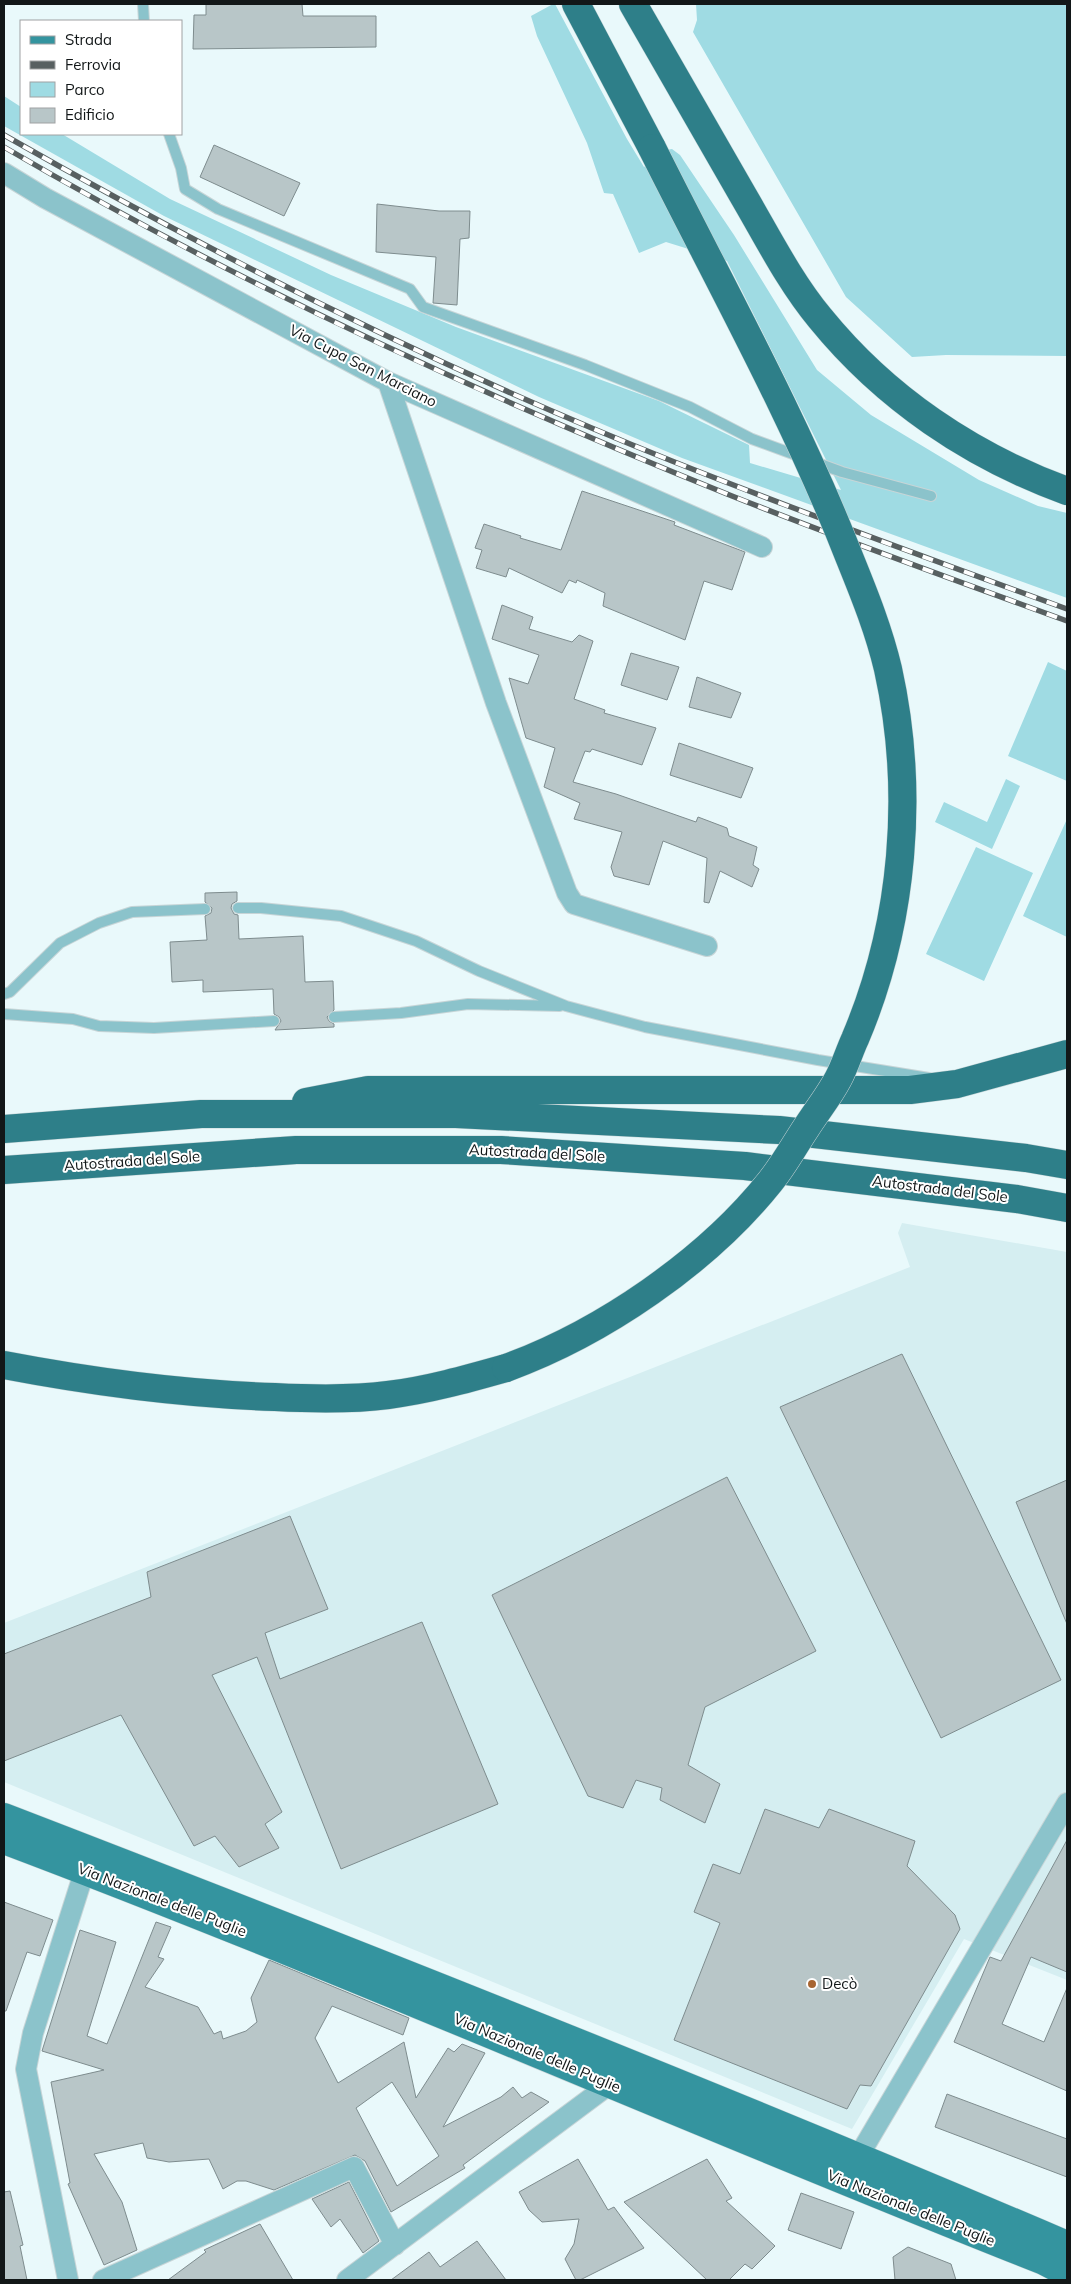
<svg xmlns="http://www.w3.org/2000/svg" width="1071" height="2284" viewBox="0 0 1071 2284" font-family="Mulish,sans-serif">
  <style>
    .built { fill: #d5eef1 }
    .green { fill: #9fdbe3 }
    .building { fill: #b8c6c8; stroke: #7e8c8e; fill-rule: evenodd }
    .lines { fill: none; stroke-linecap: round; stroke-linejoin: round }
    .service-casing { stroke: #c7d5d7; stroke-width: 12 }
    .minor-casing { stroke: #c7d5d7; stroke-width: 22 }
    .primary-casing { stroke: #c7d5d7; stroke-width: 29 }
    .motorway-casing { stroke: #c7d5d7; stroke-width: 29 }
    .service { stroke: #8bc3cb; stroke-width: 10 }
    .minor { stroke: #8bc3cb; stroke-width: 20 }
    .primary { stroke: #34949f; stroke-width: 28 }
    .motorway { stroke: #2e7f89; stroke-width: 28 }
    .rail-casing { stroke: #586061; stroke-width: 5.5 }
    .rail { stroke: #fff; stroke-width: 4; stroke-dasharray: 11; stroke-linecap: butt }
    .motorway-bridge-casing { stroke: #c7d5d7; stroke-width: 29; stroke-linecap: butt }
    .motorway-bridge { stroke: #2e7f89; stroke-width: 28 }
    .poi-dot { fill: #a76532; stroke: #fff; stroke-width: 2 }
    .labels { text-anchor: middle; stroke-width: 4; stroke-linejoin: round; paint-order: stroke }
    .street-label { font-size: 15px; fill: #121718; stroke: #fff }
    .poi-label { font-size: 15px; fill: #121718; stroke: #fff; text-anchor: start }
  </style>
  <rect width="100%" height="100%" fill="#e9f9fb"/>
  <path class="built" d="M902,1223L1067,1252V1980L964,1939L852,2129L4,1782V1623L910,1267L898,1233Z"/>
  <path class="green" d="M553,4H555L627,139L644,167L666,150L672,149L680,155L734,235L817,370L871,415L979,480L1038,506L1067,513V598L682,458L539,397L164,216L4,126V96L21,107V134H62L170,199L331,275L456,327L659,401L749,445L750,463L841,490L727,261L666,242L639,253L613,194L604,193L587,143L537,36L531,16Z
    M696,4H1067V356L946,355L912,357L846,297L693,32L697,20Z
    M1048,662L1067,671V781L1008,756Z
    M1006,779L1020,786L992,849L935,822L944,802L987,822Z
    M1067,819V937L1023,916Z
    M976,847L1033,873L984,981L926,954Z"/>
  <path class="building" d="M206,4H302L303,16H376V47L193,49L194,15H206Z
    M214,145L300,183L284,216L200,177Z
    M377,204L439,211H470L469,238L460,239L457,305L433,303L436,257L376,252Z
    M582,491L675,522L674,525L745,552L732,590L704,581L685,640L603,606L605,593L577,580L576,583L569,580L562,593L509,568L506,577L476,568L482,550L475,548L484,524L521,536L520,538L561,550Z
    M502,605L533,617L529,629L572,642L579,635L593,641L574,699L605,710L604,713L656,728L642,765L592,749L590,752L585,751L573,782L616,794L696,822L698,817L727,828L729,836L757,847L753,865L759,869L752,887L720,871L709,903L704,902L707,858L663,841L649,885L614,876L611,867L622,832L574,819L580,803L544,787L555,748L526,738L509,678L528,684L539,655L492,639Z
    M631,653L679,667L667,700L621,685Z
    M697,677L741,693L731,718L689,707Z
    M679,743L753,768L741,798L670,775Z
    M237,892V901L232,904L231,908L234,914L238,915L239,939L303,936L305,982L333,981L334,1010L327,1017L329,1021L334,1024V1027L275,1030L281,1021L279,1017L274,1014L273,989L203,992V980L172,982L170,942L207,940L205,916L211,913L212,908L205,902V893Z
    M902,1354L1061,1680L941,1738L780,1407Z
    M727,1477L816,1651L705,1707L688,1765L720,1784L705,1823L660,1800L662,1788L636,1780L623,1808L588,1796L492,1595Z
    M1067,1480V1624L1016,1502Z
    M290,1516L328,1609L265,1633L280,1679L422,1622L498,1804L341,1869L257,1657L212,1675L282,1812L265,1824L279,1848L239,1867L215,1836L194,1846L121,1715L4,1761V1654L151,1597L147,1572Z
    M765,1809L819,1828L829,1809L915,1841L907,1866L955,1915L960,1929L871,2086L860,2085L847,2109L674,2040L720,1923L694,1912L713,1864L740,1874Z
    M1067,1840V1972L1031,1957L1002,2024L1044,2042L1067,1988V2091L954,2042L990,1957L1001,1961Z
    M4,1902L53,1920L40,1956L27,1952L6,2011H4Z
    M156,1922L171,1927L158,1957L164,1959L145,1987L198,2007L214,2034L221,2031L223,2039L246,2031L257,2022L251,1998L269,1960L409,2018L403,2035L332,2006L315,2038L338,2083L404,2042L416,2098L448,2048L454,2052L462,2044L485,2053L443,2127L501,2097L513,2087L522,2098L531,2092L549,2102L463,2165L465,2168L391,2212L365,2161L355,2155L274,2190L246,2181H237L223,2189L209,2159L169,2162L147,2158L143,2143L94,2154L122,2202L137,2250L104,2265L68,2184L70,2183L51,2082L104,2070L42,2051L80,1930L116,1942L87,2036L107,2044ZM392,2082L439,2156L397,2186L356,2108Z
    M947,2094L1067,2139V2177L935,2127Z
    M578,2159L608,2210L614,2207L644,2248L580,2280H576L565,2259L574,2244L579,2219L542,2222L529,2210L519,2192Z
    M707,2159L732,2198L726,2201L775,2246L752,2269L745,2264L729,2280H707L624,2202Z
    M349,2182L379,2241L363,2253L340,2219L331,2227L312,2199Z
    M10,2191L23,2245L20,2246L27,2280H4V2192Z
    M801,2193L854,2212L841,2249L788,2230Z
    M260,2224L293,2280H168L206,2252L204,2250Z
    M477,2241L506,2280H391L429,2252L440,2267Z
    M908,2247L951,2264L956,2280H895L893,2257Z"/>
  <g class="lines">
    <g class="service-casing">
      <path id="service" d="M143,4L144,21
        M169,134L181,168L185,189L218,209L410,289L423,307L585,365L690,407L752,439L842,472L931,496
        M238,908H261L341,916L416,941L479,971L566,1006L645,1027L818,1060L929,1078
        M4,994L10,992L60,943L99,923L132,912L205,909
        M4,1014L73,1019L99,1026L154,1028L274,1021
        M334,1017L401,1013L468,1004L560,1006"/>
    </g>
    <g class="minor-casing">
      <path id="minor" d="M4,173L45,198L388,382L762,547
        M388,382L496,703L567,893L574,904L707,946
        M851,2169L1067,1803
        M68,2280L26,2069L33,2033L88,1860
        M103,2280L354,2167L395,2245
        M347,2280L610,2084L615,2073"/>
    </g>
    <g class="primary-casing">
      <path id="primary" d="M4,1817C360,1954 716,2095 1067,2245
        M4,1840C354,1972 696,2124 1044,2261L1067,2273"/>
    </g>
    <g class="motorway-casing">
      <path id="motorway" d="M576,4L652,148
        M633,4C670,68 707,132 744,197C768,238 790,282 820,318C885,398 971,456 1067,491
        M306,1102L368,1090H910L957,1084L1067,1054
        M4,1129L201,1114H456L779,1130L1026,1158L1067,1165
        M4,1170L296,1150H501L745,1166L1017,1199L1067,1208
        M4,1365C93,1382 184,1394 275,1397C313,1399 350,1400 388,1395C428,1390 467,1379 506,1368"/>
    </g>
    <use href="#service" class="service"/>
    <use href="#minor" class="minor"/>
    <use href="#primary" class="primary"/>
    <use href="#motorway" class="motorway"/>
    <g class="rail-casing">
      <path id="rail" d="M4,135C219,258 442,369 672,461C803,513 935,561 1067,609
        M4,147C236,283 483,396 732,496C843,540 955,580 1067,621"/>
    </g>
    <use href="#rail" class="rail"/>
    <g class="motorway-bridge-casing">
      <path id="motorway-bridge" d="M506,1368C602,1333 706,1262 770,1182C784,1165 794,1146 806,1128C817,1111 829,1096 838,1079C845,1066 849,1052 855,1039C904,924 915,791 888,669C879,631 865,596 850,559C795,418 720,284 652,148"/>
    </g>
    <use href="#motorway-bridge" class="motorway-bridge"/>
  </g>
  <circle class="poi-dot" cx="812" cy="1984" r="5"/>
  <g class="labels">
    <g class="street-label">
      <text transform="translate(363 366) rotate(27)" y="5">Via Cupa San Marciano</text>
      <text transform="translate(537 1153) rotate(3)" y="5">Autostrada del Sole</text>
      <text transform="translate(132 1161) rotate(-4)" y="5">Autostrada del Sole</text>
      <text transform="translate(940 1189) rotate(7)" y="5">Autostrada del Sole</text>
      <text transform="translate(162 1900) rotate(21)" y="5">Via Nazionale delle Puglie</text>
      <text transform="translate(537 2053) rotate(23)" y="5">Via Nazionale delle Puglie</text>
      <text transform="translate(911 2208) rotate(22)" y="5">Via Nazionale delle Puglie</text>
    </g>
    <g class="poi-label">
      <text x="822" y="1989">Decò</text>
    </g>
  </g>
  <rect width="1071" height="2284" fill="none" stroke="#121718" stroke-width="10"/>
  <rect x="20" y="20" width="162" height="115" fill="#ffffff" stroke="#a0a2a3"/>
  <rect x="30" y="36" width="25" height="8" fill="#34949f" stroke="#a0a2a3"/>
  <text x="65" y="45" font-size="15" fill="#121718">Strada</text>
  <rect x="30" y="61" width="25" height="8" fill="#586061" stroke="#a0a2a3"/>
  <text x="65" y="70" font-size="15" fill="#121718">Ferrovia</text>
  <rect x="30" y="82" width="25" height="15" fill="#9fdbe3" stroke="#a0a2a3"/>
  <text x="65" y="95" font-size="15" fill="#121718">Parco</text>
  <rect x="30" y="108" width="25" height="15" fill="#b8c6c8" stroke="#a0a2a3"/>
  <text x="65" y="120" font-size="15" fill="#121718">Edificio</text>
</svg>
